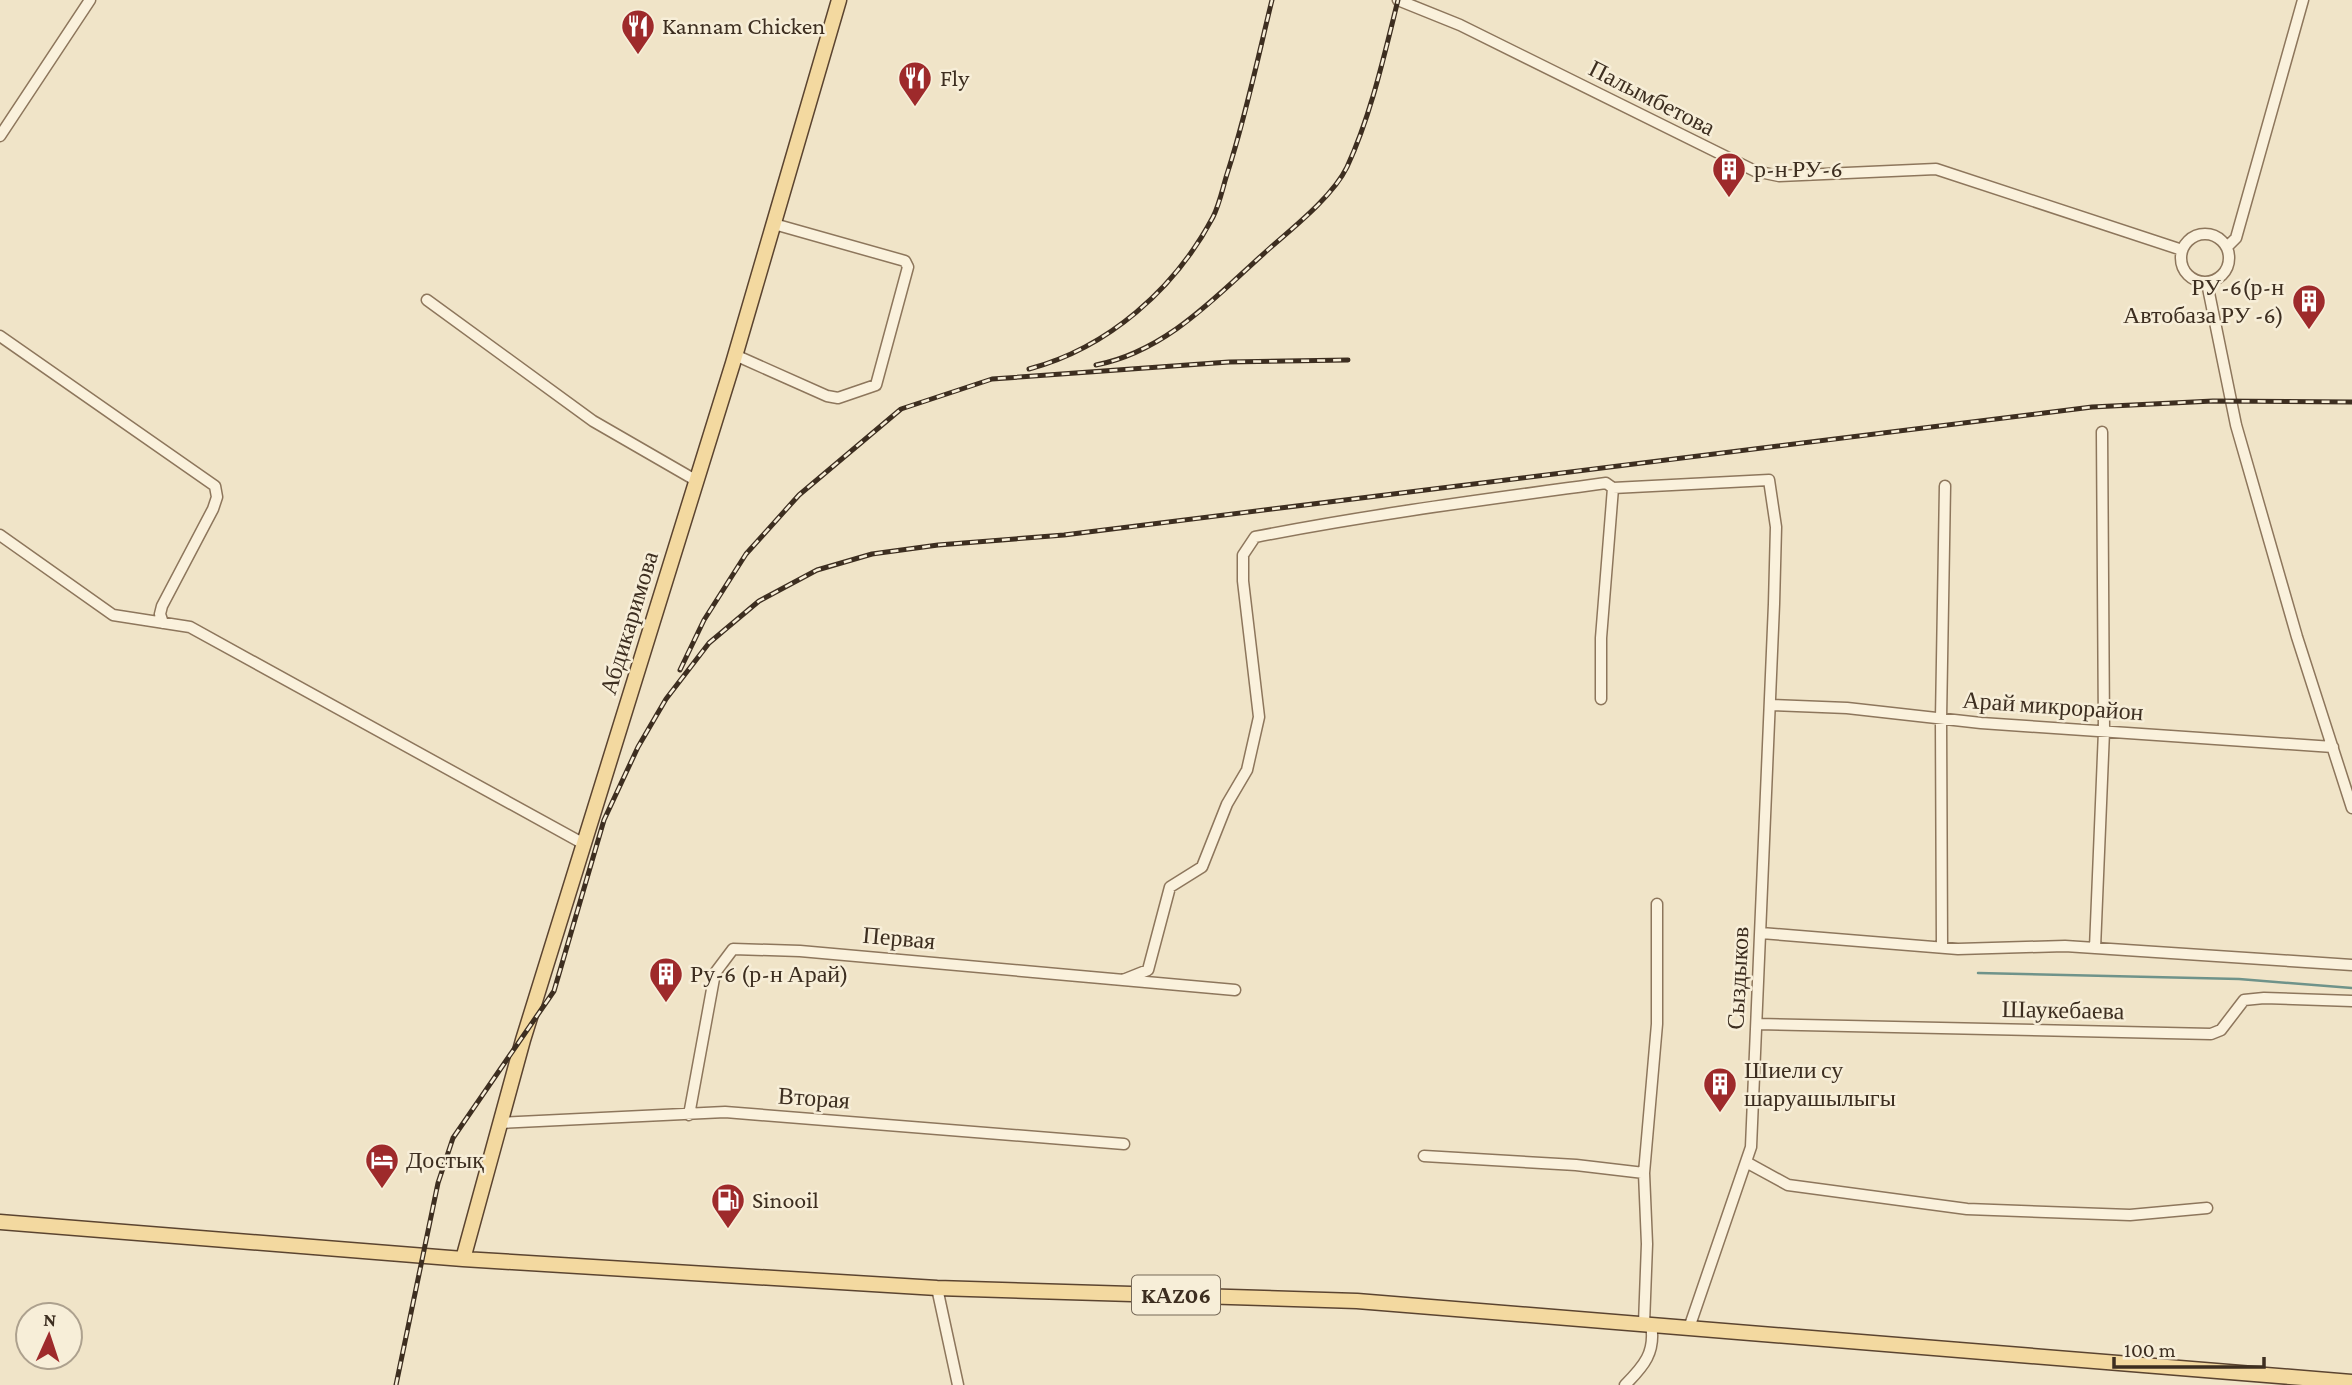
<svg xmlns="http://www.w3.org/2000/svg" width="2352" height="1385" viewBox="0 0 2352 1385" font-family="'Crimson Pro',serif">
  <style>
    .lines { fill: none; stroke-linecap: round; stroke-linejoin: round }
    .stream { stroke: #6f938a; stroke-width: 2.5 }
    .minor-casing { stroke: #8d765c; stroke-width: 13 }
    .major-casing { stroke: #5b4430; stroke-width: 17 }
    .minor { stroke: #faf1dc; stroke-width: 10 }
    .major { stroke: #f3d9a0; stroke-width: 14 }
    .rail-casing { stroke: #3d2e20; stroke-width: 5 }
    .rail { stroke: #f7eed8; stroke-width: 2.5; stroke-dasharray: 8; stroke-linecap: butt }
    .labels { text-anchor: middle; stroke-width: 5; stroke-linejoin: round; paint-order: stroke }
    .shield { fill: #f7eed8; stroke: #756857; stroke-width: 2 }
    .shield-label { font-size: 23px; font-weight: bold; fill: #3d2e20 }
    .poi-label { font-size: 24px; fill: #3d2e20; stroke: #f7eed8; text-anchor: start }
    .street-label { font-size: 24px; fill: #3d2e20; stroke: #f7eed8 }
  </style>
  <rect width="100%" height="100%" fill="#f0e4c8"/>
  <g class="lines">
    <path class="stream" d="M1978,973L2239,979L2352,988"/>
    <g class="minor-casing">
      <path id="minor" d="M1398,0L1460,25L1755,171L1779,176L1936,169L2182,250
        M0,136L90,0
        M2181 258a24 24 0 1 1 48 0a24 24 0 1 1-48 0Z
        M2227,247L2236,238L2303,0
        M2207,283L2236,425L2297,637L2352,808
        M427,300L593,421L697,481
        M0,336L215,486L217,497L213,509L162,606L160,614L163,623
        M735,355L827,396L838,398L876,385L908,267L905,261L774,224
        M0,535L113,615L190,627L584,844
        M1601,699V638L1613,488L1769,480L1776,527L1774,604L1751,1147L1689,1328
        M1771,705L1847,708L1981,723L2333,747
        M1761,933L1958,949L2065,946L2352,965
        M1942,948L1941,719L1945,486
        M2095,948L2104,731L2102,432
        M1123,980L1148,970L1170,887L1202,867L1227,804L1247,770L1259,717L1243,581V555L1255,537C1372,514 1489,499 1606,483L1613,488
        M1757,1024L2211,1034L2221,1030L2244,1000L2264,998L2352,1001
        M689,1115L715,973L733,949L800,951L1235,990
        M500,1123L725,1112L1124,1144
        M1424,1156L1576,1165L1644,1173L1647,1244L1644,1324
        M1746,1162L1788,1185L1967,1209L2130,1215L2207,1208
        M1644,1173L1657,1024V904
        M937,1288L958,1385
        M1625,1385C1644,1366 1656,1352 1651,1324"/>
    </g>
    <g class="major-casing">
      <path id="major" d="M0,1222L463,1259L937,1288L1357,1301L2352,1382
        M463,1259L523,1040L733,363L839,0"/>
    </g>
    <use href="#minor" class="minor"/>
    <use href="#major" class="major"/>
    <g class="rail-casing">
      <path id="rail" d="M1096,365C1168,351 1218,294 1270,248C1294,227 1333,196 1347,167C1371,115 1384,56 1398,0
        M1029,369C1108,348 1175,289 1213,217C1220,203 1223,186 1228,171C1246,115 1258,57 1272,0
        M680,670L704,620L746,554L799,495L901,409L992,379L1229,362L1348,360
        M396,1385L438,1183L453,1138L554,991L604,820L638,747L666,699L709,643L759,601L817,570L872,554L938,545L1064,535L2092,407L2213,401L2352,402"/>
    </g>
    <use href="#rail" class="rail"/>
  </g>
  <defs>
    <g id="restaurant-pin" transform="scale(1.75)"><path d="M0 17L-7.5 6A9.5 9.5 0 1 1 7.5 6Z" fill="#9e2a2b" stroke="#f7eed8"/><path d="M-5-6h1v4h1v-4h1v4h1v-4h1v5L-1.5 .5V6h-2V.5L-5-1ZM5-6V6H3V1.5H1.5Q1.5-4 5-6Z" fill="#fff"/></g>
    <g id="building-pin" transform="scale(1.75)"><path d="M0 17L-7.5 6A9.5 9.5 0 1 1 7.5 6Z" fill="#9e2a2b" stroke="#f7eed8"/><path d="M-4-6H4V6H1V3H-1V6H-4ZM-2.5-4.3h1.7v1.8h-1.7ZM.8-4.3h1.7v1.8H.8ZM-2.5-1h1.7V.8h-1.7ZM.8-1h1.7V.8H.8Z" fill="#fff"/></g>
    <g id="hotel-pin" transform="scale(1.75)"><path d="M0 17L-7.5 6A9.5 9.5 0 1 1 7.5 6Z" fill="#9e2a2b" stroke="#f7eed8"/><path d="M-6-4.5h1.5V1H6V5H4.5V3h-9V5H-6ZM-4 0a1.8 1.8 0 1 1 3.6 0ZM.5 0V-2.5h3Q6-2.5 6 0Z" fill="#fff"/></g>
    <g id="fuel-pin" transform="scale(1.75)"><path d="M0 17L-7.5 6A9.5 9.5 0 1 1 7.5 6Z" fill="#9e2a2b" stroke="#f7eed8"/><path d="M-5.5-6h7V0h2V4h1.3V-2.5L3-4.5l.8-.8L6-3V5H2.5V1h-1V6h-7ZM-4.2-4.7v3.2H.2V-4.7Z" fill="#fff"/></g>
  </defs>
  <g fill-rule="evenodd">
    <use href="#restaurant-pin" x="638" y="26"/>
    <use href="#restaurant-pin" x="915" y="78"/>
    <use href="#building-pin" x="1729" y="169"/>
    <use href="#building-pin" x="2309" y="301"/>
    <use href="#building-pin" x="666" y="974"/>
    <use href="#building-pin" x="1720" y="1084"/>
    <use href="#hotel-pin" x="382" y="1160"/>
    <use href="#fuel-pin" x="728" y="1200"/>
  </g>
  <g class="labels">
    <rect class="shield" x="1132" y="1275.5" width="88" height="39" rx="5"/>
    <g class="shield-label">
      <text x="1176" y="1303">KАZ06</text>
    </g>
    <g class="poi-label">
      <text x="662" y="34">Kannam Chicken</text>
      <text x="940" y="86">Fly</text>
      <text x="1754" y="177">р-н РУ-6</text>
      <text x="2284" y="295" text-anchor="end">РУ-6(р-н<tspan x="2284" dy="28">Автобаза РУ -6)</tspan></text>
      <text x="690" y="982">Ру-6 (р-н Арай)</text>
      <text x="1744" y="1078">Шиели су<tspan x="1744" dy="28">шаруашылыгы</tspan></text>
      <text x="406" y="1168">Достық</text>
      <text x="752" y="1208">Sinooil</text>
    </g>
    <g class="street-label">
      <text transform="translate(1652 98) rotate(27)" y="8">Палымбетова</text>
      <text transform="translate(629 623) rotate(-73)" y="8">Абдикаримова</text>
      <text transform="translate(2053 706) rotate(4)" y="8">Арай микрорайон</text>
      <text transform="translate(899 938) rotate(5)" y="8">Первая</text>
      <text transform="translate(1738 978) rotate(-87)" y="8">Сыздыков</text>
      <text transform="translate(2063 1010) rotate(1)" y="8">Шаукебаева</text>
      <text transform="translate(814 1098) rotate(4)" y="8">Вторая</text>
    </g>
  </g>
  <g transform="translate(49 1336) rotate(3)"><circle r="33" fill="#f7eed8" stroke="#ada18e" stroke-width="2"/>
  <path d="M0-5L12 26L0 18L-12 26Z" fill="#9e2a2b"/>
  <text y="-10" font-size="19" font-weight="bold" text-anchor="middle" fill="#3d2e20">N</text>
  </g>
  <path d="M2114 1357v10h150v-10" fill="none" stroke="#3d2e20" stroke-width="3.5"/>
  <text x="2124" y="1357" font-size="21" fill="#3d2e20" stroke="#f7eed8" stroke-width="5" paint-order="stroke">100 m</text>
</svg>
